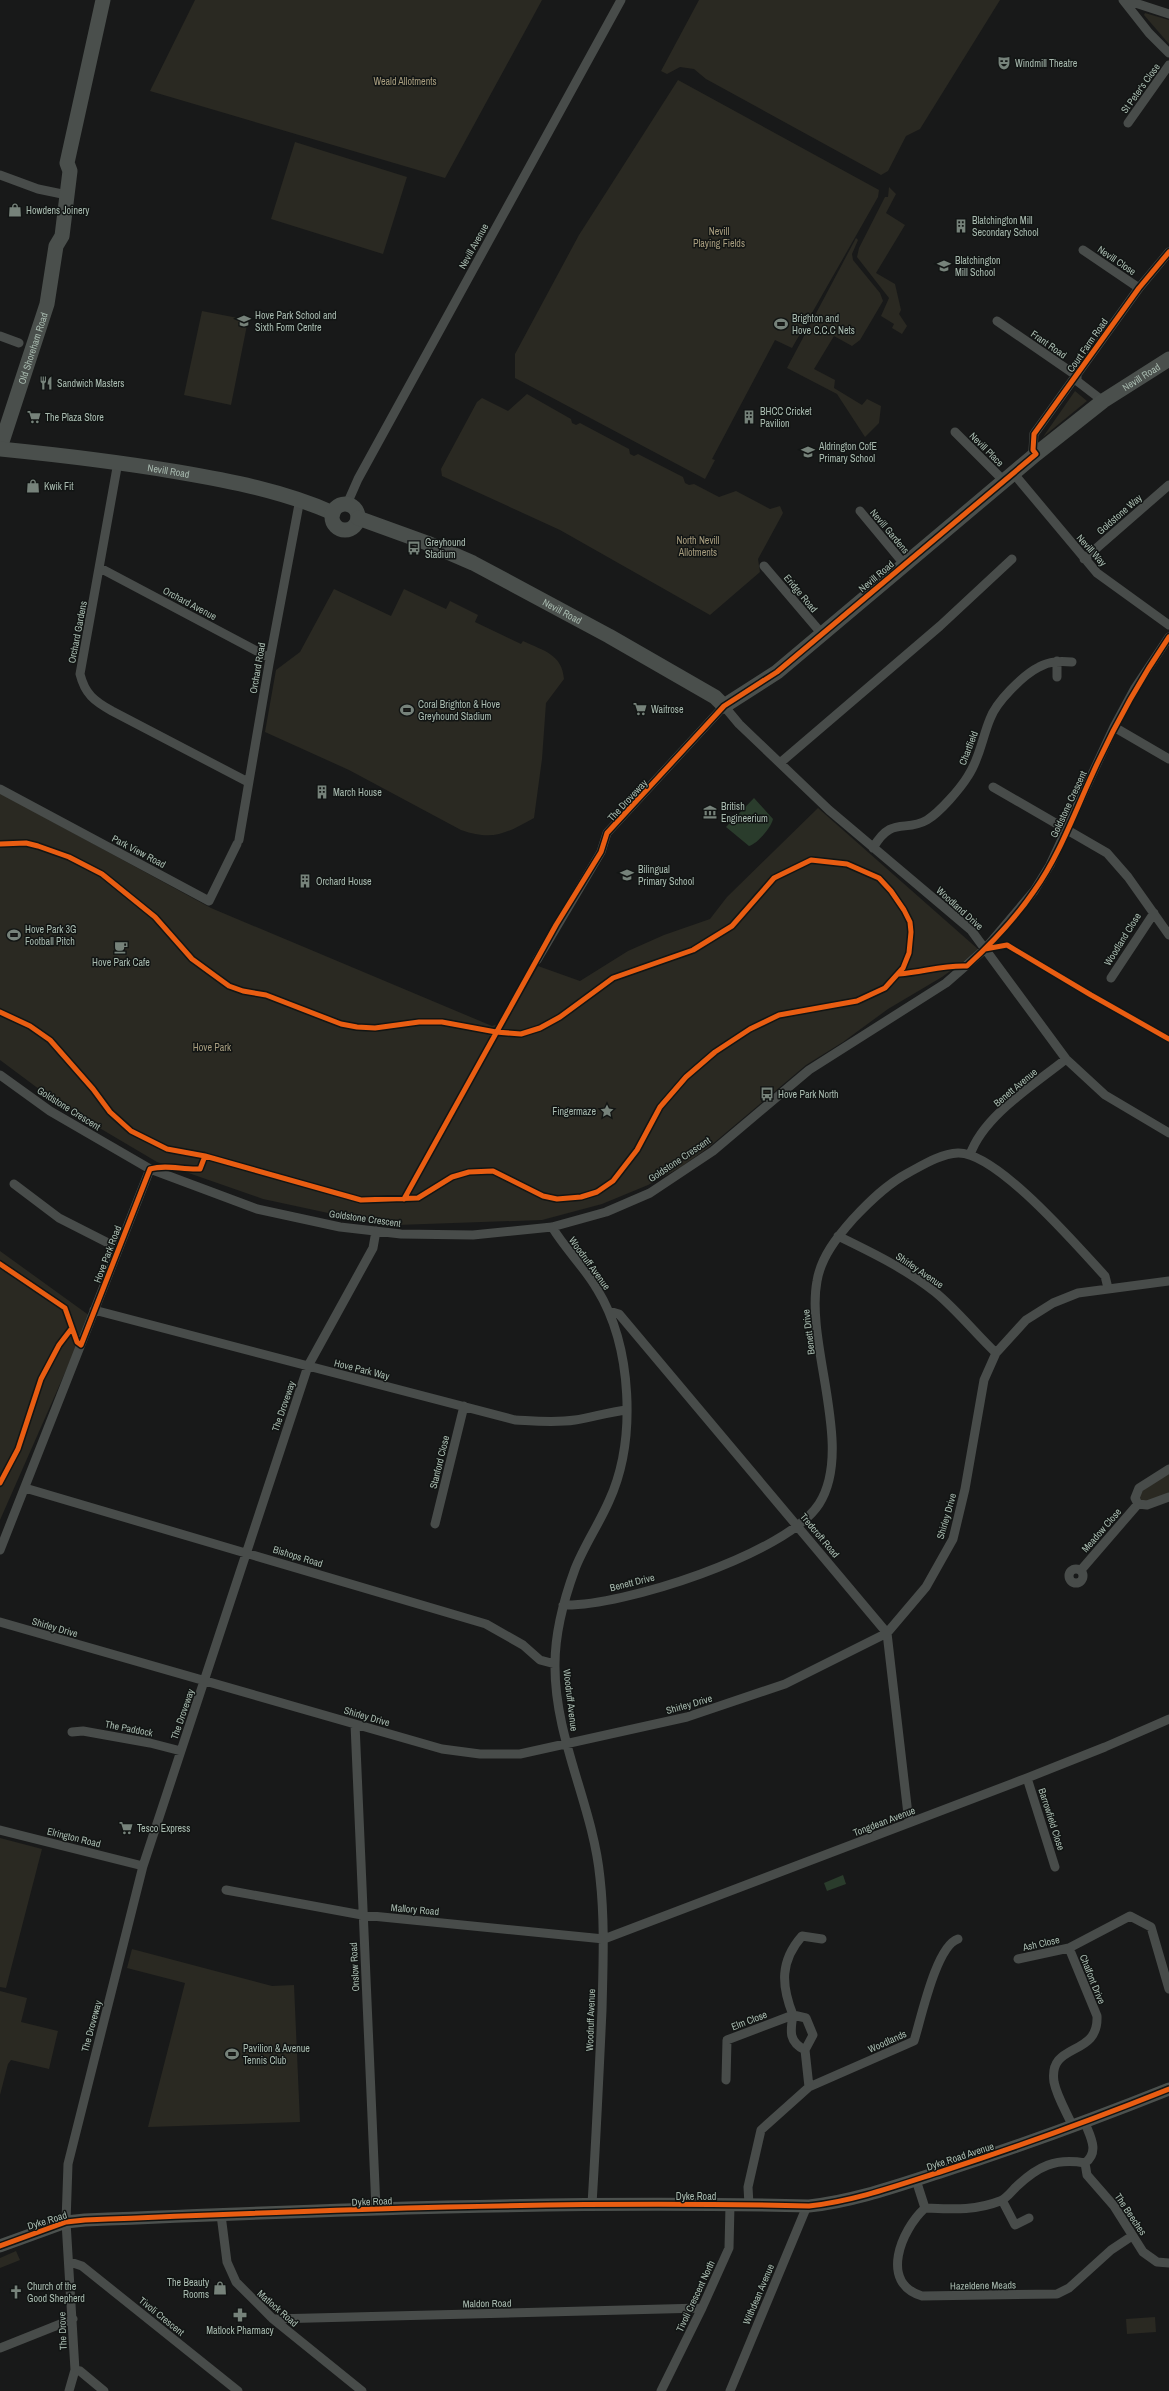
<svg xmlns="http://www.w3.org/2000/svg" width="1169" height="2391" viewBox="0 0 1169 2391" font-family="'Archivo Narrow',sans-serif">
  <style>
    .green { fill: #2a2922 }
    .water { fill: #2a3c2c }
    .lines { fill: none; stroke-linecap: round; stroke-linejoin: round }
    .street { stroke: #484c4a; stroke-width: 9 }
    .secondary { stroke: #4c514e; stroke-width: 13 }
    .primary { stroke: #4a4f4c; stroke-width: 15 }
    .cycleway-casing { stroke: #121514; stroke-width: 8 }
    .cycleway { stroke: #e95d12; stroke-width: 5 }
    .labels { text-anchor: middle; stroke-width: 3; stroke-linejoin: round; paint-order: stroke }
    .poi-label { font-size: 10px; fill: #a8baaf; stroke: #121514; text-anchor: start }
    .park-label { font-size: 10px; fill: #a79c7e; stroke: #121514 }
    .street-label { font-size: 10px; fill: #a8baaf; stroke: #121514 }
  </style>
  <rect width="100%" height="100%" fill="#181919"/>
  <path class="green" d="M195,0H542L445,178L150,91Z
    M699,0H1000L920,129L906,136L888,171L881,175L706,79L694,69L680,67L667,74L661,71Z
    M1145,13L1169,20V44L1144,15Z
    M678,80L879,190L878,197L792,348L775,340L712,459L715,460L705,479L515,378V354L579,235Z
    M295,142L407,177L383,254L271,219Z
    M889,187L896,194L886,213L905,225L876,273L895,284L901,310L899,314L907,326L902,334L892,328L894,324L881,316L889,298L857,257L859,248L885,197H888Z
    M856,238L858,240L852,254L853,260L880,293L883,301L860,340L852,346L834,336L814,369L835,380L834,388L862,405L867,399L881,406L879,423L865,437L837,394L787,368Z
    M202,311L248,320L231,405L184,395Z
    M1075,391L1087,401L1043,437Z
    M527,394L571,419L572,423L576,425L580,423L629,449L630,454L634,456L638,454L683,477L685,483L689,485L694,484L719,497L736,491L770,509L780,506L783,513L758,559L760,572L710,615L560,530L442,476L441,469L477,402L482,398L508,411Z
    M334,589L391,616L404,589L446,609L450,601L478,615L475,622L521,644L523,641C544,651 562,654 564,679L546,703L542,759L534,818C505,834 493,841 461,830L349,770L265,732L276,670L300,652Z
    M0,793L211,908L492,1026L507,1021L538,966L580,981L628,951L664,935L710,919L727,897L818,808L979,950L942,977L888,1009L843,1042L806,1065L709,1147L681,1167L648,1185L602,1204L542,1220L397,1225L370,1222L263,1199L157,1162L59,1104L0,1060Z
    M0,1251L90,1316L0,1520Z
    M1169,1472V1494L1148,1502H1140L1138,1494Z
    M0,1838L42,1849L6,1988L0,1987Z
    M132,1949L272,1986L294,1985L300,2122L148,2127L185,1983L127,1968Z
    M0,1991L27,1998L21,2022L58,2031L49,2069L11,2060L8,2064L0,2095Z
    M16,2251L20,2260L0,2268V2258Z
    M1155,2317L1156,2332L1127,2334L1126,2319Z"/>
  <path class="water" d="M754,798L773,819C771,828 757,844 749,846L726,827Z
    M843,1875L846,1884L827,1891L824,1883Z"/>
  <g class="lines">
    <path class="street" d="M1123,0L1149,33L1169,53
      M1126,0L1169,14
      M1128,123L1169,65
      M0,175L38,189L67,195
      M1083,250L1139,288
      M997,321L1077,376V381L1103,401
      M0,336L19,343
      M955,432L1004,481
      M1036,454L1033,450L1034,434L1139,288L1169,252
      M118,462L80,674C85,694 94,701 112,711L248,782
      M1014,474L1097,573L1169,625
      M347,504L358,479L621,0
      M860,511L904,564
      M1084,559L1169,485
      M764,566L822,634
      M100,568L270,658
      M1057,661V677
      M1114,727L1169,759
      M780,763L940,626L1012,559
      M993,787L1107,853L1128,877L1169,935
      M0,789L209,901L237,844
      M239,840L269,664L300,499
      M873,848C892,815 905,833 927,820C940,812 960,789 968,776C980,758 982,738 990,719C996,702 1023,675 1039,667C1050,661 1060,661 1072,662
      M537,960L601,852L607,833L724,706L739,724L829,810L971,930L1066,1059L1105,1095L1169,1133
      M1111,978L1154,913
      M0,1075L50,1111L150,1169L257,1209L340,1227L401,1234L473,1235L552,1227L606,1212L650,1193L713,1151L809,1070L946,983L985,949L1034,891L1050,865L1114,727L1135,688L1169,637
      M970,1155C983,1116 1035,1084 1066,1059
      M14,1184L59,1218L118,1248
      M552,1227C566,1250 585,1268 597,1289C632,1346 637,1440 609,1501C599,1524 584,1546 575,1569C564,1599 555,1632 555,1664C554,1738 593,1805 600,1878C605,1922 603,1966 602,2010C599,2075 596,2140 592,2204
      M838,1236C871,1252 906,1269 935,1292C957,1310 975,1333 996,1353
      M94,1310L515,1420C535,1421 555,1423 575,1420C593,1417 609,1412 627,1410
      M609,1311L619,1314L887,1633L909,1823
      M25,1488L486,1624L523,1645L540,1660L555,1664
      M1138,1504L1135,1498L1139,1488L1169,1469
      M435,1524L464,1406
      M0,1550L150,1169
      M1069 1576a7 7 0 1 1 14 0a7 7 0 1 1-14 0Z
      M1081,1570L1138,1504L1147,1505L1169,1497
      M563,1605C621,1607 787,1554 819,1504C855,1448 805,1344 817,1281C821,1257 837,1237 853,1219C869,1202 887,1184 908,1173C923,1165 940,1154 958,1153C997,1152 1078,1247 1105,1276L1108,1288
      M0,1622L442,1749L480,1754H520L687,1717L785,1684L887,1633L926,1587L953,1539L965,1489L984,1380L996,1353L1026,1320L1053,1303L1078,1293L1169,1281
      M355,1724L376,2209
      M72,1732L83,1731L150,1743L181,1751
      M1027,1778L1055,1867
      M0,1830L143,1866
      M226,1890L362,1915L604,1939L1027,1778L1105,1747L1169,1719
      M1018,1959L1069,1948
      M793,2015C781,1985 780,1961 802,1936L822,1939
      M793,2015C790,2032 789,2042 805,2050
      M726,2080L727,2040L793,2015
      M809,2087L914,2041C921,2019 936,1946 958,1939
      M1085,2123C1090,2136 1100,2152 1085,2163L1087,2175L1114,2206L1143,2252L1157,2262L1169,2263
      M1073,2127C1067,2113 1057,2097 1054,2082C1048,2041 1099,2058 1097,2016L1069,1948L1130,1916L1151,1927L1169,1989
      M1085,2163C1055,2158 1038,2166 1016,2187C1012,2191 1006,2199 1000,2201C975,2211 951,2209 925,2208C901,2230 879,2283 922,2296L1057,2294L1069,2288L1111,2250L1132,2236
      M916,2180L925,2208
      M1002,2200L1015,2225L1029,2218
      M749,2205L748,2187L761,2130L809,2087L805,2050L813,2035L806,2018L793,2015
      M221,2215L227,2262L236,2282L273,2319L362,2391
      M70,2262L82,2266L238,2391
      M273,2319L702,2308
      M0,2348L73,2319
      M75,2370L80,2371L104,2391
      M69,2391L75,2370L66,2222L68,2164L143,1866L308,1366L373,1248L376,1231
      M661,2391L702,2308L729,2248L730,2205
      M730,2391L807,2206"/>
    <path class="secondary" d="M0,2246L66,2222L85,2220C326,2210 568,2200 809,2206C855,2201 899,2185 943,2171C1020,2146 1094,2119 1169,2089"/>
    <g class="primary">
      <path id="s1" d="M0,448L47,304L56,246L62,236L70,171L67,163L103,0"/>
      <path id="s2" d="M0,449C60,455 119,462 178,472C231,481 283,491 333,513"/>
      <circle cx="345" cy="517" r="13"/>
      <path id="s3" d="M358,518L427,543L473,563L609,636L715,697L724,706L777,672L1036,454L1103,401L1169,359"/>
    </g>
    <g class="cycleway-casing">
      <path id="cycleway" d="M0,844L26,843L38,846L69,857L102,874L155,917L192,959L229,986L243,991L266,995L341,1024L357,1027L375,1028L419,1022H442L496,1032L521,1034L540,1028L560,1017L613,978L693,950L732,926L774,878L811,860L847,864L879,878L891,891L904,910L910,922L911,932L909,953L903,968L885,988L857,1001L779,1015L750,1029L715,1052L686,1077L660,1107L637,1150L613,1181L597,1192L581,1197L557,1199L543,1196L493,1171L469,1172L452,1177L418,1198L361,1200L205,1156L167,1149L131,1131L110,1112L93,1089L50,1040L30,1026L0,1012
        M985,949L1007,945L1091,995L1169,1039
        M899,974C924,972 942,965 967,966C992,943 1015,919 1034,891C1059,856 1074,814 1092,775C1114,726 1139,681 1169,637
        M404,1199L556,925L601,852L607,833L724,706L777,672L1036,454L1033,450L1034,434L1139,288L1169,252
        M0,1264L65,1308L77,1342L81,1345L150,1169C167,1164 182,1170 200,1169L205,1156
        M0,1483L18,1449L41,1379L59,1345L72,1328
        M0,2246L66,2222L85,2220C326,2210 568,2200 809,2206C855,2201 899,2185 943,2171C1020,2146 1094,2119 1169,2089"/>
    </g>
    <use href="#cycleway" class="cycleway"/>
  </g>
  <defs>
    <g id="theatre-bare" transform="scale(1.08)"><path d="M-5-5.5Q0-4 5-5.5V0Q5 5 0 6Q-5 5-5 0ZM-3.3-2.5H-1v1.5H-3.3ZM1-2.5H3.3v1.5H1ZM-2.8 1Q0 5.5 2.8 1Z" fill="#76827a" stroke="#121514" stroke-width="2.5" paint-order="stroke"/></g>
    <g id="shop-bare" transform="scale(1.08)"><path d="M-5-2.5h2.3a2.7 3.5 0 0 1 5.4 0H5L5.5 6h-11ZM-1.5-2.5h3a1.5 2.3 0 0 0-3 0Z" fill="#76827a" stroke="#121514" stroke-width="2.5" paint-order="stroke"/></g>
    <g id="building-bare" transform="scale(1.08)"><path d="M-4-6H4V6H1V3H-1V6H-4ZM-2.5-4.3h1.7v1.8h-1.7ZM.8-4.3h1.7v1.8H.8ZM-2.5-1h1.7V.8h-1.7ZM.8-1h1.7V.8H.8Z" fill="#76827a" stroke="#121514" stroke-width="2.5" paint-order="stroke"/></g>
    <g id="school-bare" transform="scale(1.08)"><path d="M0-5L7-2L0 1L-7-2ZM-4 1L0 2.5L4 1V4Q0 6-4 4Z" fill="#76827a" stroke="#121514" stroke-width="2.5" paint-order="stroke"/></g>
    <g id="stadium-bare" transform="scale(1.08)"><path d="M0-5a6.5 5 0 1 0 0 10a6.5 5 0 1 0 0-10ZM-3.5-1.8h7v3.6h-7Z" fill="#76827a" stroke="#121514" stroke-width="2.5" paint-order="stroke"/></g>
    <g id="restaurant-bare" transform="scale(1.08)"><path d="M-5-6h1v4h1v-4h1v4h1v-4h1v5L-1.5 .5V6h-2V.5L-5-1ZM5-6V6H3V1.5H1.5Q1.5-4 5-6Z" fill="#76827a" stroke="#121514" stroke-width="2.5" paint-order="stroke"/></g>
    <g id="supermarket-bare" transform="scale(1.08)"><path d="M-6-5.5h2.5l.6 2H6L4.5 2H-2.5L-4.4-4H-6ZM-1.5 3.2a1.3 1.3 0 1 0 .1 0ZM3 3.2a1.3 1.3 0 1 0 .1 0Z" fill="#76827a" stroke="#121514" stroke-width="2.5" paint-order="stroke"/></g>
    <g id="bus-bare" transform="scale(1.08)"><path d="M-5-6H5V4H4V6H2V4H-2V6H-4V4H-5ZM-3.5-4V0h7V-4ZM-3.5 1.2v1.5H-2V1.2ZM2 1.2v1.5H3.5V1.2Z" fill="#76827a" stroke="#121514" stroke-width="2.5" paint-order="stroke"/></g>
    <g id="museum-bare" transform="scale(1.08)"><path d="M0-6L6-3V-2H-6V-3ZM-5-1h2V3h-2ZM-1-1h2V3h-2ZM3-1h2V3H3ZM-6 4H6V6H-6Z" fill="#76827a" stroke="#121514" stroke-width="2.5" paint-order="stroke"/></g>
    <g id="cafe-bare" transform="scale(1.08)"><path d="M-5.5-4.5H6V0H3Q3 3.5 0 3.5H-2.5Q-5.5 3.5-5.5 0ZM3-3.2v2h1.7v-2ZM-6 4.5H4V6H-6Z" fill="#76827a" stroke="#121514" stroke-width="2.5" paint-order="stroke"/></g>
    <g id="sight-bare" transform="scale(1.08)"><path d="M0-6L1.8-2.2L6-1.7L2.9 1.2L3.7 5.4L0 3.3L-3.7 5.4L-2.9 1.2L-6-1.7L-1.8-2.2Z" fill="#76827a" stroke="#121514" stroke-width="2.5" paint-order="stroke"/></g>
    <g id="church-bare" transform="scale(1.08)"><path d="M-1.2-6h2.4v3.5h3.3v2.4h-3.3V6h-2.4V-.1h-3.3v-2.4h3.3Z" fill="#76827a" stroke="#121514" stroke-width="2.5" paint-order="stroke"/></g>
    <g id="pharmacy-bare" transform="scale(1.08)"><path d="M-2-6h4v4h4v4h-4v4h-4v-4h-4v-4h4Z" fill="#76827a" stroke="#121514" stroke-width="2.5" paint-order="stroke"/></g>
  </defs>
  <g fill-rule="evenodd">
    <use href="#theatre-bare" x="1004" y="63"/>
    <use href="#shop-bare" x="15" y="210"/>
    <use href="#building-bare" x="961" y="226"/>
    <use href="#school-bare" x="944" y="266"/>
    <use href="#school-bare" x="244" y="321"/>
    <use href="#stadium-bare" x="781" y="324"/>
    <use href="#restaurant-bare" x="46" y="383"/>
    <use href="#supermarket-bare" x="34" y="417"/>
    <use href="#building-bare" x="749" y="417"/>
    <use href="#school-bare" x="808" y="452"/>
    <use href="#shop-bare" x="33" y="486"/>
    <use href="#bus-bare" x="414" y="548"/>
    <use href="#supermarket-bare" x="640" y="709"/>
    <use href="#stadium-bare" x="407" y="710"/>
    <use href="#building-bare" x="322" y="792"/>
    <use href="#museum-bare" x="710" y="812"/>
    <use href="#school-bare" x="627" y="875"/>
    <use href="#building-bare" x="305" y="881"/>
    <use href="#stadium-bare" x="14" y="935"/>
    <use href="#cafe-bare" x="121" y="947"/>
    <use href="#bus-bare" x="767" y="1094"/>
    <use href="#sight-bare" x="607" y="1111"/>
    <use href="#supermarket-bare" x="126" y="1828"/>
    <use href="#stadium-bare" x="232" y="2054"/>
    <use href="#shop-bare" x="220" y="2288"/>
    <use href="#church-bare" x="16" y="2292"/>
    <use href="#pharmacy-bare" x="240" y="2315"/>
  </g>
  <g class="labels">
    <g class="poi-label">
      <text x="1015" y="67">Windmill Theatre</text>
      <text x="26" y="214">Howdens Joinery</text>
      <text x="972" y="224">Blatchington Mill<tspan x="972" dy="12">Secondary School</tspan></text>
      <text x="955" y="264">Blatchington<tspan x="955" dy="12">Mill School</tspan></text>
      <text x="255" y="319">Hove Park School and<tspan x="255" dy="12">Sixth Form Centre</tspan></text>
      <text x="792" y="322">Brighton and<tspan x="792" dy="12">Hove C.C.C Nets</tspan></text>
      <text x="57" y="387">Sandwich Masters</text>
      <text x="760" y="415">BHCC Cricket<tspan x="760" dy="12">Pavilion</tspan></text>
      <text x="45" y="421">The Plaza Store</text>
      <text x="819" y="450">Aldrington CofE<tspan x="819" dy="12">Primary School</tspan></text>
      <text x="44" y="490">Kwik Fit</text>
      <text x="425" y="546">Greyhound<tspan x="425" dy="12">Stadium</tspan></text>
      <text x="418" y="708">Coral Brighton &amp; Hove<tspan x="418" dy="12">Greyhound Stadium</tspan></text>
      <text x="651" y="713">Waitrose</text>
      <text x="333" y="796">March House</text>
      <text x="721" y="810">British<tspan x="721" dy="12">Engineerium</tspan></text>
      <text x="638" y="873">Bilingual<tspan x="638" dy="12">Primary School</tspan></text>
      <text x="316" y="885">Orchard House</text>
      <text x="25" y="933">Hove Park 3G<tspan x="25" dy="12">Football Pitch</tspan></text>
      <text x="121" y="966" text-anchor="middle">Hove Park Cafe</text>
      <text x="778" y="1098">Hove Park North</text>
      <text x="596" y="1115" text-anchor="end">Fingermaze</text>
      <text x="137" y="1832">Tesco Express</text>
      <text x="243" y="2052">Pavilion &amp; Avenue<tspan x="243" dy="12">Tennis Club</tspan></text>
      <text x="209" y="2286" text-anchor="end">The Beauty<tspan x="209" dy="12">Rooms</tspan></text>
      <text x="27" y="2290">Church of the<tspan x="27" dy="12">Good Shepherd</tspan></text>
      <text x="240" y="2334" text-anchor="middle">Matlock Pharmacy</text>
    </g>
    <g class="park-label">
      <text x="405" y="85">Weald Allotments</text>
      <text x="719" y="235">Nevill<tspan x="719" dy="12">Playing Fields</tspan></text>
      <text x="698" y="544">North Nevill<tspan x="698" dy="12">Allotments</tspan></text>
      <text x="212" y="1051">Hove Park</text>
    </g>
    <g class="street-label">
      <text transform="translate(1140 88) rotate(-54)" y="4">St Peter's Close</text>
      <text transform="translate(473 246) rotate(-61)" y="4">Nevill Avenue</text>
      <text transform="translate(1117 260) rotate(34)" y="4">Nevill Close</text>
      <text transform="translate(1049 344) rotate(35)" y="4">Frant Road</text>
      <text transform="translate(1087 345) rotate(-55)" y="4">Court Farm Road</text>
      <text dy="4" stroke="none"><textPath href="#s1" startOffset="105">Old Shoreham Road</textPath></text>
      <text dy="4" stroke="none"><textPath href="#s3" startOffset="945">Nevill Road</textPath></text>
      <text transform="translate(987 449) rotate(45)" y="4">Nevill Place</text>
      <text dy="4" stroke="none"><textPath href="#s2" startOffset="170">Nevill Road</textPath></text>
      <text transform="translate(1119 514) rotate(-41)" y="4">Goldstone Way</text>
      <text transform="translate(890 531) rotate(50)" y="4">Nevill Gardens</text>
      <text transform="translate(1092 550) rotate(48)" y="4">Nevill Way</text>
      <text transform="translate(876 576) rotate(-40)" y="4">Nevill Road</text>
      <text transform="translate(801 593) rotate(50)" y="4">Eridge Road</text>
      <text transform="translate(190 603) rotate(28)" y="4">Orchard Avenue</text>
      <text dy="4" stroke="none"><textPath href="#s3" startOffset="225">Nevill Road</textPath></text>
      <text transform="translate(77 632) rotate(-79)" y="4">Orchard Gardens</text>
      <text transform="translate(257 668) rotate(-80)" y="4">Orchard Road</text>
      <text transform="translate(968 748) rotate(-69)" y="4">Chartfield</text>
      <text transform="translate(627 800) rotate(-47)" y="4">The Droveway</text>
      <text transform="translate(1068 804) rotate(-65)" y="4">Goldstone Crescent</text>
      <text transform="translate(139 851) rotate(28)" y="4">Park View Road</text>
      <text transform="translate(960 908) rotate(42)" y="4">Woodland Drive</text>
      <text transform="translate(1122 939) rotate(-58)" y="4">Woodland Close</text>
      <text transform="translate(1015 1087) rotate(-40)" y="4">Benett Avenue</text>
      <text transform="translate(69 1108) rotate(32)" y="4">Goldstone Crescent</text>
      <text transform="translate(679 1159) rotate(-34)" y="4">Goldstone Crescent</text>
      <text transform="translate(365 1218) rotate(8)" y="4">Goldstone Crescent</text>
      <text transform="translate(107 1254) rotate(-69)" y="4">Hove Park Road</text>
      <text transform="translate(590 1263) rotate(54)" y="4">Woodruff Avenue</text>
      <text transform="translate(920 1270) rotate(34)" y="4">Shirley Avenue</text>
      <text transform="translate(808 1332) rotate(-97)" y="4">Benett Drive</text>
      <text transform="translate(362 1369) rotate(14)" y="4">Hove Park Way</text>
      <text transform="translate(283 1406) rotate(-71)" y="4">The Droveway</text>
      <text transform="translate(439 1462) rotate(-76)" y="4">Stanford Close</text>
      <text transform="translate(946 1516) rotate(-74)" y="4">Shirley Drive</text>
      <text transform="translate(1101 1530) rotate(-49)" y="4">Meadow Close</text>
      <text transform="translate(820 1535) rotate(50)" y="4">Tredcroft Road</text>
      <text transform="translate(298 1556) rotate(17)" y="4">Bishops Road</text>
      <text transform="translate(632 1582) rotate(-14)" y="4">Benett Drive</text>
      <text transform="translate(55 1627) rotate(16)" y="4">Shirley Drive</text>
      <text transform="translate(571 1700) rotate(83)" y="4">Woodruff Avenue</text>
      <text transform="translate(689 1704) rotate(-16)" y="4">Shirley Drive</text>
      <text transform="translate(182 1714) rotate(-71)" y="4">The Droveway</text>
      <text transform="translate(367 1716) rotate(16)" y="4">Shirley Drive</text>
      <text transform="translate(129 1728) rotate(11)" y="4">The Paddock</text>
      <text transform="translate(1052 1819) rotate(72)" y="4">Barrowfield Close</text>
      <text transform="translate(884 1821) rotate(-21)" y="4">Tongdean Avenue</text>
      <text transform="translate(74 1837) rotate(14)" y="4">Elrington Road</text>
      <text transform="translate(415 1909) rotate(5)" y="4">Mallory Road</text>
      <text transform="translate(1041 1943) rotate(-13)" y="4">Ash Close</text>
      <text transform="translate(354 1967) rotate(-93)" y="4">Onslow Road</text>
      <text transform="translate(1093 1979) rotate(68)" y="4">Chalfont Drive</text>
      <text transform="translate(590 2020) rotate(-88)" y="4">Woodruff Avenue</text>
      <text transform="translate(749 2020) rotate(-21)" y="4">Elm Close</text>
      <text transform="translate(91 2026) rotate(-75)" y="4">The Droveway</text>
      <text transform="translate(887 2041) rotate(-24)" y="4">Woodlands</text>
      <text transform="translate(960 2156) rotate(-18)" y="4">Dyke Road Avenue</text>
      <text x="696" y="2200">Dyke Road</text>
      <text transform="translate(372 2201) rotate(-2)" y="4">Dyke Road</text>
      <text transform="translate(1131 2214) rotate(56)" y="4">The Beeches</text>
      <text transform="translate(47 2220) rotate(-17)" y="4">Dyke Road</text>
      <text transform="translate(983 2285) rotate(-1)" y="4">Hazeldene Meads</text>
      <text transform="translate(758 2294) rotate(-67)" y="4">Withdean Avenue</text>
      <text transform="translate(695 2296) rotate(-65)" y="4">Tivoli Crescent North</text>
      <text transform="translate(487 2303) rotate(-1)" y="4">Maldon Road</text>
      <text transform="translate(278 2308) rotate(41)" y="4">Matlock Road</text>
      <text transform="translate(162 2316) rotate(39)" y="4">Tivoli Crescent</text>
      <text transform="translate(62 2331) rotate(-92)" y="4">The Drove</text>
    </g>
  </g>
</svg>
